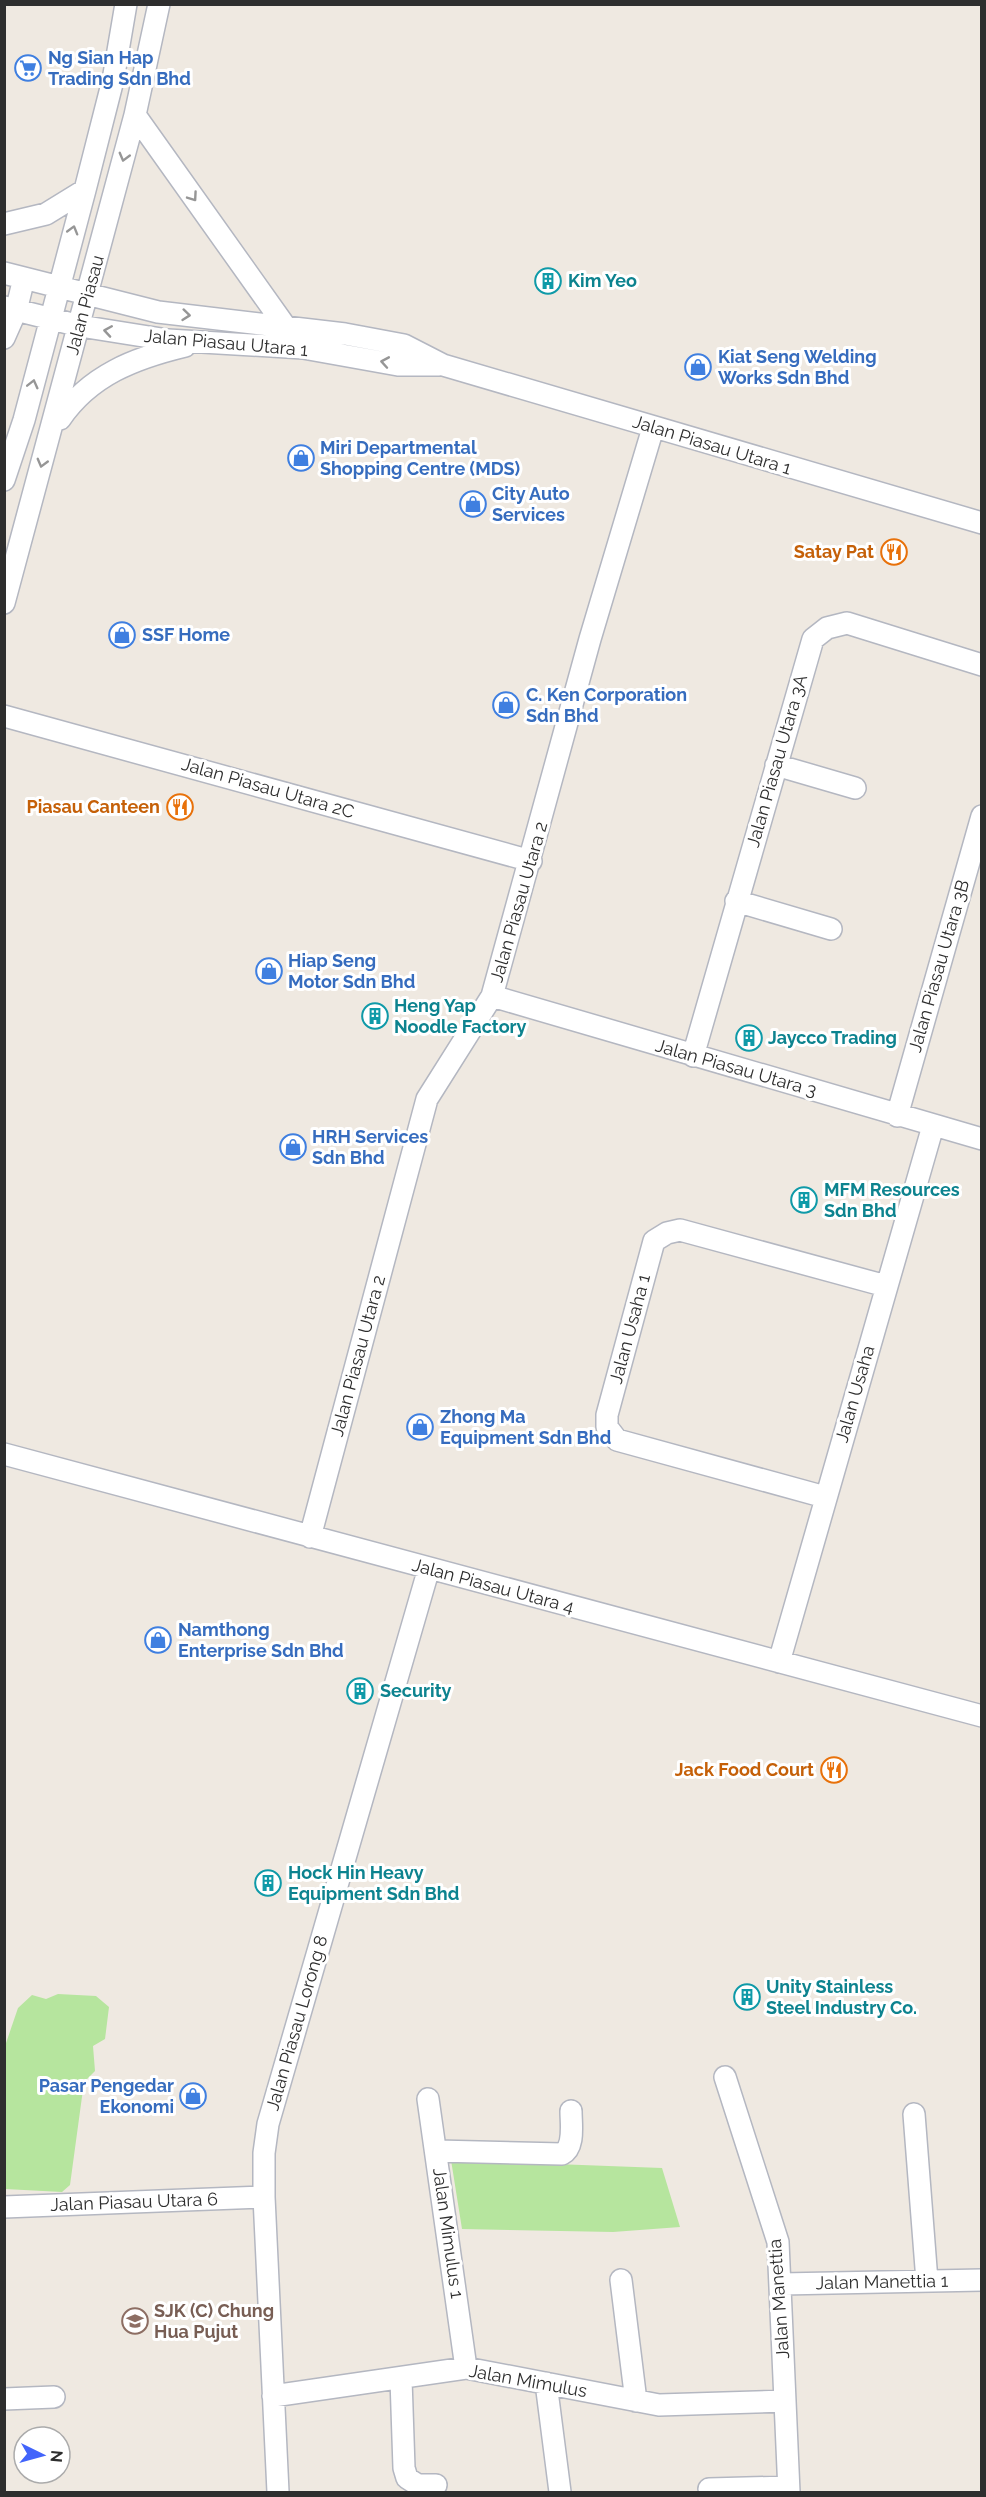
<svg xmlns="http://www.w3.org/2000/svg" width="986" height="2497" viewBox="0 0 986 2497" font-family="Raleway,sans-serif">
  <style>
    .green { fill: #b6e59e }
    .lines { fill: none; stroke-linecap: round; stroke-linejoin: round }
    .minor-casing { stroke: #b4b7c1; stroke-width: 24 }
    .minor { stroke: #fff; stroke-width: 21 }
    .oneway { stroke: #969696 }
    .labels { text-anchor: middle; stroke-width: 6; stroke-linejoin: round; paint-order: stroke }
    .shop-label { font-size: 18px; font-weight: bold; fill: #366cbe; stroke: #fff; text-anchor: start }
    .culture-label { font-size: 18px; font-weight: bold; fill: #0d838f; stroke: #fff; text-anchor: start }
    .street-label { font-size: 18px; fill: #2e2e2e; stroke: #fff }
    .food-label { font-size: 18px; font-weight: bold; fill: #c56008; stroke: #fff; text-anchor: end }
    .education-label { font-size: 18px; font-weight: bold; fill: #785e54; stroke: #fff; text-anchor: start }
  </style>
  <rect width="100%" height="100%" fill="#efe9e1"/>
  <path class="green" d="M58,1994L96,1996L109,2007L105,2039L93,2046L95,2071L84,2082L70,2185L62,2192L5,2189V2046L18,2008L32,1995L46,1999Z
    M451,2160L662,2168L680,2227L613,2232L462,2229Z"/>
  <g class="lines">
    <g class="minor-casing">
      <path id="minor" d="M135,115L285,326
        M4,224L46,214L85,190
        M4,273L158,312L345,334L404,345L443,365L982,523
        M4,307L80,326L168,340L303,348L398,365H439
        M4,338L16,311L24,278
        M60,419C90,375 135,358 185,346
        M4,480L24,420L85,190L113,80L126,4
        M4,603L135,115L159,4
        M4,716L531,861
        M776,765L855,788
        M736,901L831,929
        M492,996L982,1139
        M693,1056L813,639L827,628L847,623L982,665
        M897,1116L982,816
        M4,1454L982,1716
        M825,1497L617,1440L607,1427V1415L654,1241L667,1233L680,1230L886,1286
        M310,1537L427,1099L492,996L590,639L653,428
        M779,1662L933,1126
        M725,2077L778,2242L789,2492
        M428,2099L466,2368
        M914,2114L927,2281
        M437,2151L562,2154C575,2147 571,2125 571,2111
        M4,2207L264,2197
        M621,2280L636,2401
        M782,2284L982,2280
        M401,2379L404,2468L407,2478L418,2485H436
        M546,2383L560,2492
        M273,2396L466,2368L659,2405L784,2401
        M4,2399L54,2397
        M709,2489L788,2487
        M278,2492L264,2197V2153L268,2124L429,1568"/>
    </g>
    <use href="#minor" class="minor"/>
  </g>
  <defs><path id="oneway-chevron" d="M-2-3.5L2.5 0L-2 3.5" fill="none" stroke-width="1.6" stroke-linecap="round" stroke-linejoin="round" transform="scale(1.5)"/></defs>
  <g class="oneway">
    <use href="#oneway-chevron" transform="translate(124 157) rotate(105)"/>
    <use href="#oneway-chevron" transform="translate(193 197) rotate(55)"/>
    <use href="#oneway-chevron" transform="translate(73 230) rotate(-74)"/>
    <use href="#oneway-chevron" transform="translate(186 315) rotate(6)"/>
    <use href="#oneway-chevron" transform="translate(108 331) rotate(-171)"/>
    <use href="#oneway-chevron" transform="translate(385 362) rotate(-170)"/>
    <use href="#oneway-chevron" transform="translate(33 384) rotate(-76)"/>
    <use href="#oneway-chevron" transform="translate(42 463) rotate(105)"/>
  </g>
  <defs>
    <g id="supermarket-ring" transform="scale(1.35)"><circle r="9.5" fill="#fff" stroke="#3f7fe0" stroke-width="1.5"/><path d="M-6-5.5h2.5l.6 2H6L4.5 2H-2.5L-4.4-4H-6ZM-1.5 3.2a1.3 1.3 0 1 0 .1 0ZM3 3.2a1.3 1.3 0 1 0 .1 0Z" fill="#3f7fe0"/></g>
    <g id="building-ring" transform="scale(1.35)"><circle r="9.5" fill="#fff" stroke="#0f9aa8" stroke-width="1.5"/><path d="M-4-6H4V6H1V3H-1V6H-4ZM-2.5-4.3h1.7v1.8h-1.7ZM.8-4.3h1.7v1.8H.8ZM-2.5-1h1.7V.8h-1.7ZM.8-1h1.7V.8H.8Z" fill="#0f9aa8"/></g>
    <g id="shop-ring" transform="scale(1.35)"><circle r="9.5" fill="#fff" stroke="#3f7fe0" stroke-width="1.5"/><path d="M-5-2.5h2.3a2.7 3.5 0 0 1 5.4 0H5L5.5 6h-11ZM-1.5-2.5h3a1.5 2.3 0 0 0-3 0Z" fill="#3f7fe0"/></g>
    <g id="restaurant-ring" transform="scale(1.35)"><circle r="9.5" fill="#fff" stroke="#e8710a" stroke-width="1.5"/><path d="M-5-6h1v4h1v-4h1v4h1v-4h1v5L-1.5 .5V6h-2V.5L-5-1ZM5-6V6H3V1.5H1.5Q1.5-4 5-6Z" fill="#e8710a"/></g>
    <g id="school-ring" transform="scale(1.35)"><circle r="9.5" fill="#fff" stroke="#8d6e63" stroke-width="1.5"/><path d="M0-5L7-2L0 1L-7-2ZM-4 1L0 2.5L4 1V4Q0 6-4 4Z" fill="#8d6e63"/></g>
  </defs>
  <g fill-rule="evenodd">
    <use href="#supermarket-ring" x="28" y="68"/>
    <use href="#building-ring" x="548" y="281"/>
    <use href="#shop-ring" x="698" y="367"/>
    <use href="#shop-ring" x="301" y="458"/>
    <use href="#shop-ring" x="473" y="504"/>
    <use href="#restaurant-ring" x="894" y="552"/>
    <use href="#shop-ring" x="122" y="635"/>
    <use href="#shop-ring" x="506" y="705"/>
    <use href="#restaurant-ring" x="180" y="807"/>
    <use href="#shop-ring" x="269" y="971"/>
    <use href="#building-ring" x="375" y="1016"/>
    <use href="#building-ring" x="749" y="1038"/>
    <use href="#shop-ring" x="293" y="1147"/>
    <use href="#building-ring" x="804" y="1200"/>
    <use href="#shop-ring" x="420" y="1427"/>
    <use href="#shop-ring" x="158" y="1640"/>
    <use href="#building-ring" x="360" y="1691"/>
    <use href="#restaurant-ring" x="834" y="1770"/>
    <use href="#building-ring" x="268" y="1883"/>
    <use href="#building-ring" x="747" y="1997"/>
    <use href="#shop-ring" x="193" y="2096"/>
    <use href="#school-ring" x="135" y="2321"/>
  </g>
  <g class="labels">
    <g class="shop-label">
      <text x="48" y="64">Ng Sian Hap<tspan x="48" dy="21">Trading Sdn Bhd</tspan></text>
      <text x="718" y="363">Kiat Seng Welding<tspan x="718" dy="21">Works Sdn Bhd</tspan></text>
      <text x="320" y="454">Miri Departmental<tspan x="320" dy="21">Shopping Centre (MDS)</tspan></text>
      <text x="492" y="500">City Auto<tspan x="492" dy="21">Services</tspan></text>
      <text x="142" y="641">SSF Home</text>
      <text x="526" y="701">C. Ken Corporation<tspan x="526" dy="21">Sdn Bhd</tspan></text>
      <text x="288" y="967">Hiap Seng<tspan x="288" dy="21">Motor Sdn Bhd</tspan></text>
      <text x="312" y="1143">HRH Services<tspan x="312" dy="21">Sdn Bhd</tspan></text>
      <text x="440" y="1423">Zhong Ma<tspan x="440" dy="21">Equipment Sdn Bhd</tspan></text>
      <text x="178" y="1636">Namthong<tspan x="178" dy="21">Enterprise Sdn Bhd</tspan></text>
      <text x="174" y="2092" text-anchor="end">Pasar Pengedar<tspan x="174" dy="21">Ekonomi</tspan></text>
    </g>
    <g class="culture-label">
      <text x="568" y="287">Kim Yeo</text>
      <text x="394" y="1012">Heng Yap<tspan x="394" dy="21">Noodle Factory</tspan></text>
      <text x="768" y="1044">Jaycco Trading</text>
      <text x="824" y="1196">MFM Resources<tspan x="824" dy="21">Sdn Bhd</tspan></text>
      <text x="380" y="1697">Security</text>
      <text x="288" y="1879">Hock Hin Heavy<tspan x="288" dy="21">Equipment Sdn Bhd</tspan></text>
      <text x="766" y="1993">Unity Stainless<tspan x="766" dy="21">Steel Industry Co.</tspan></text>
    </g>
    <g class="street-label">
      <text transform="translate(85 305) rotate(-75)" y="6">Jalan Piasau</text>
      <text transform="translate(226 343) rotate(5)" y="6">Jalan Piasau Utara 1</text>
      <text transform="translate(712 445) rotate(17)" y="6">Jalan Piasau Utara 1</text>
      <text transform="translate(777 761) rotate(-74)" y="6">Jalan Piasau Utara 3A</text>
      <text transform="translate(268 788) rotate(16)" y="6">Jalan Piasau Utara 2C</text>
      <text transform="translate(519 902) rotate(-74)" y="6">Jalan Piasau Utara 2</text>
      <text transform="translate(939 966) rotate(-74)" y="6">Jalan Piasau Utara 3B</text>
      <text transform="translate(736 1068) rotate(16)" y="6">Jalan Piasau Utara 3</text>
      <text transform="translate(630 1329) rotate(-75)" y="6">Jalan Usaha 1</text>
      <text transform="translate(358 1356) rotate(-75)" y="6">Jalan Piasau Utara 2</text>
      <text transform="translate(855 1394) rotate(-74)" y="6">Jalan Usaha</text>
      <text transform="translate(493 1586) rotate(15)" y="6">Jalan Piasau Utara 4</text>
      <text transform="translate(297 2023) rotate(-74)" y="6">Jalan Piasau Lorong 8</text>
      <text transform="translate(134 2202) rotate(-2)" y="6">Jalan Piasau Utara 6</text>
      <text transform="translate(448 2233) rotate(82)" y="6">Jalan Mimulus 1</text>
      <text transform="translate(882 2282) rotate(-1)" y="6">Jalan Manettia 1</text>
      <text transform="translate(779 2299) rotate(-94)" y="6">Jalan Manettia</text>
      <text transform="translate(528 2381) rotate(10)" y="6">Jalan Mimulus</text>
    </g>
    <g class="food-label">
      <text x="874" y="558">Satay Pat</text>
      <text x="160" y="813">Piasau Canteen</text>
      <text x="814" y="1776">Jack Food Court</text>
    </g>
    <g class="education-label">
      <text x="154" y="2317">SJK (C) Chung<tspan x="154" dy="21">Hua Pujut</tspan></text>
    </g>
  </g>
  <rect width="986" height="2497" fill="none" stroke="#2e2e2e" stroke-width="12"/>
  <g transform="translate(42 2455) rotate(95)"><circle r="28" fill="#ffffff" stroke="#ababab" stroke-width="1.5"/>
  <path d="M0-4.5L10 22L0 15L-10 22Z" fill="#4264fb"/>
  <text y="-9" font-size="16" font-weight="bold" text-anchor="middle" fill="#2e2e2e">N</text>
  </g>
</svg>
